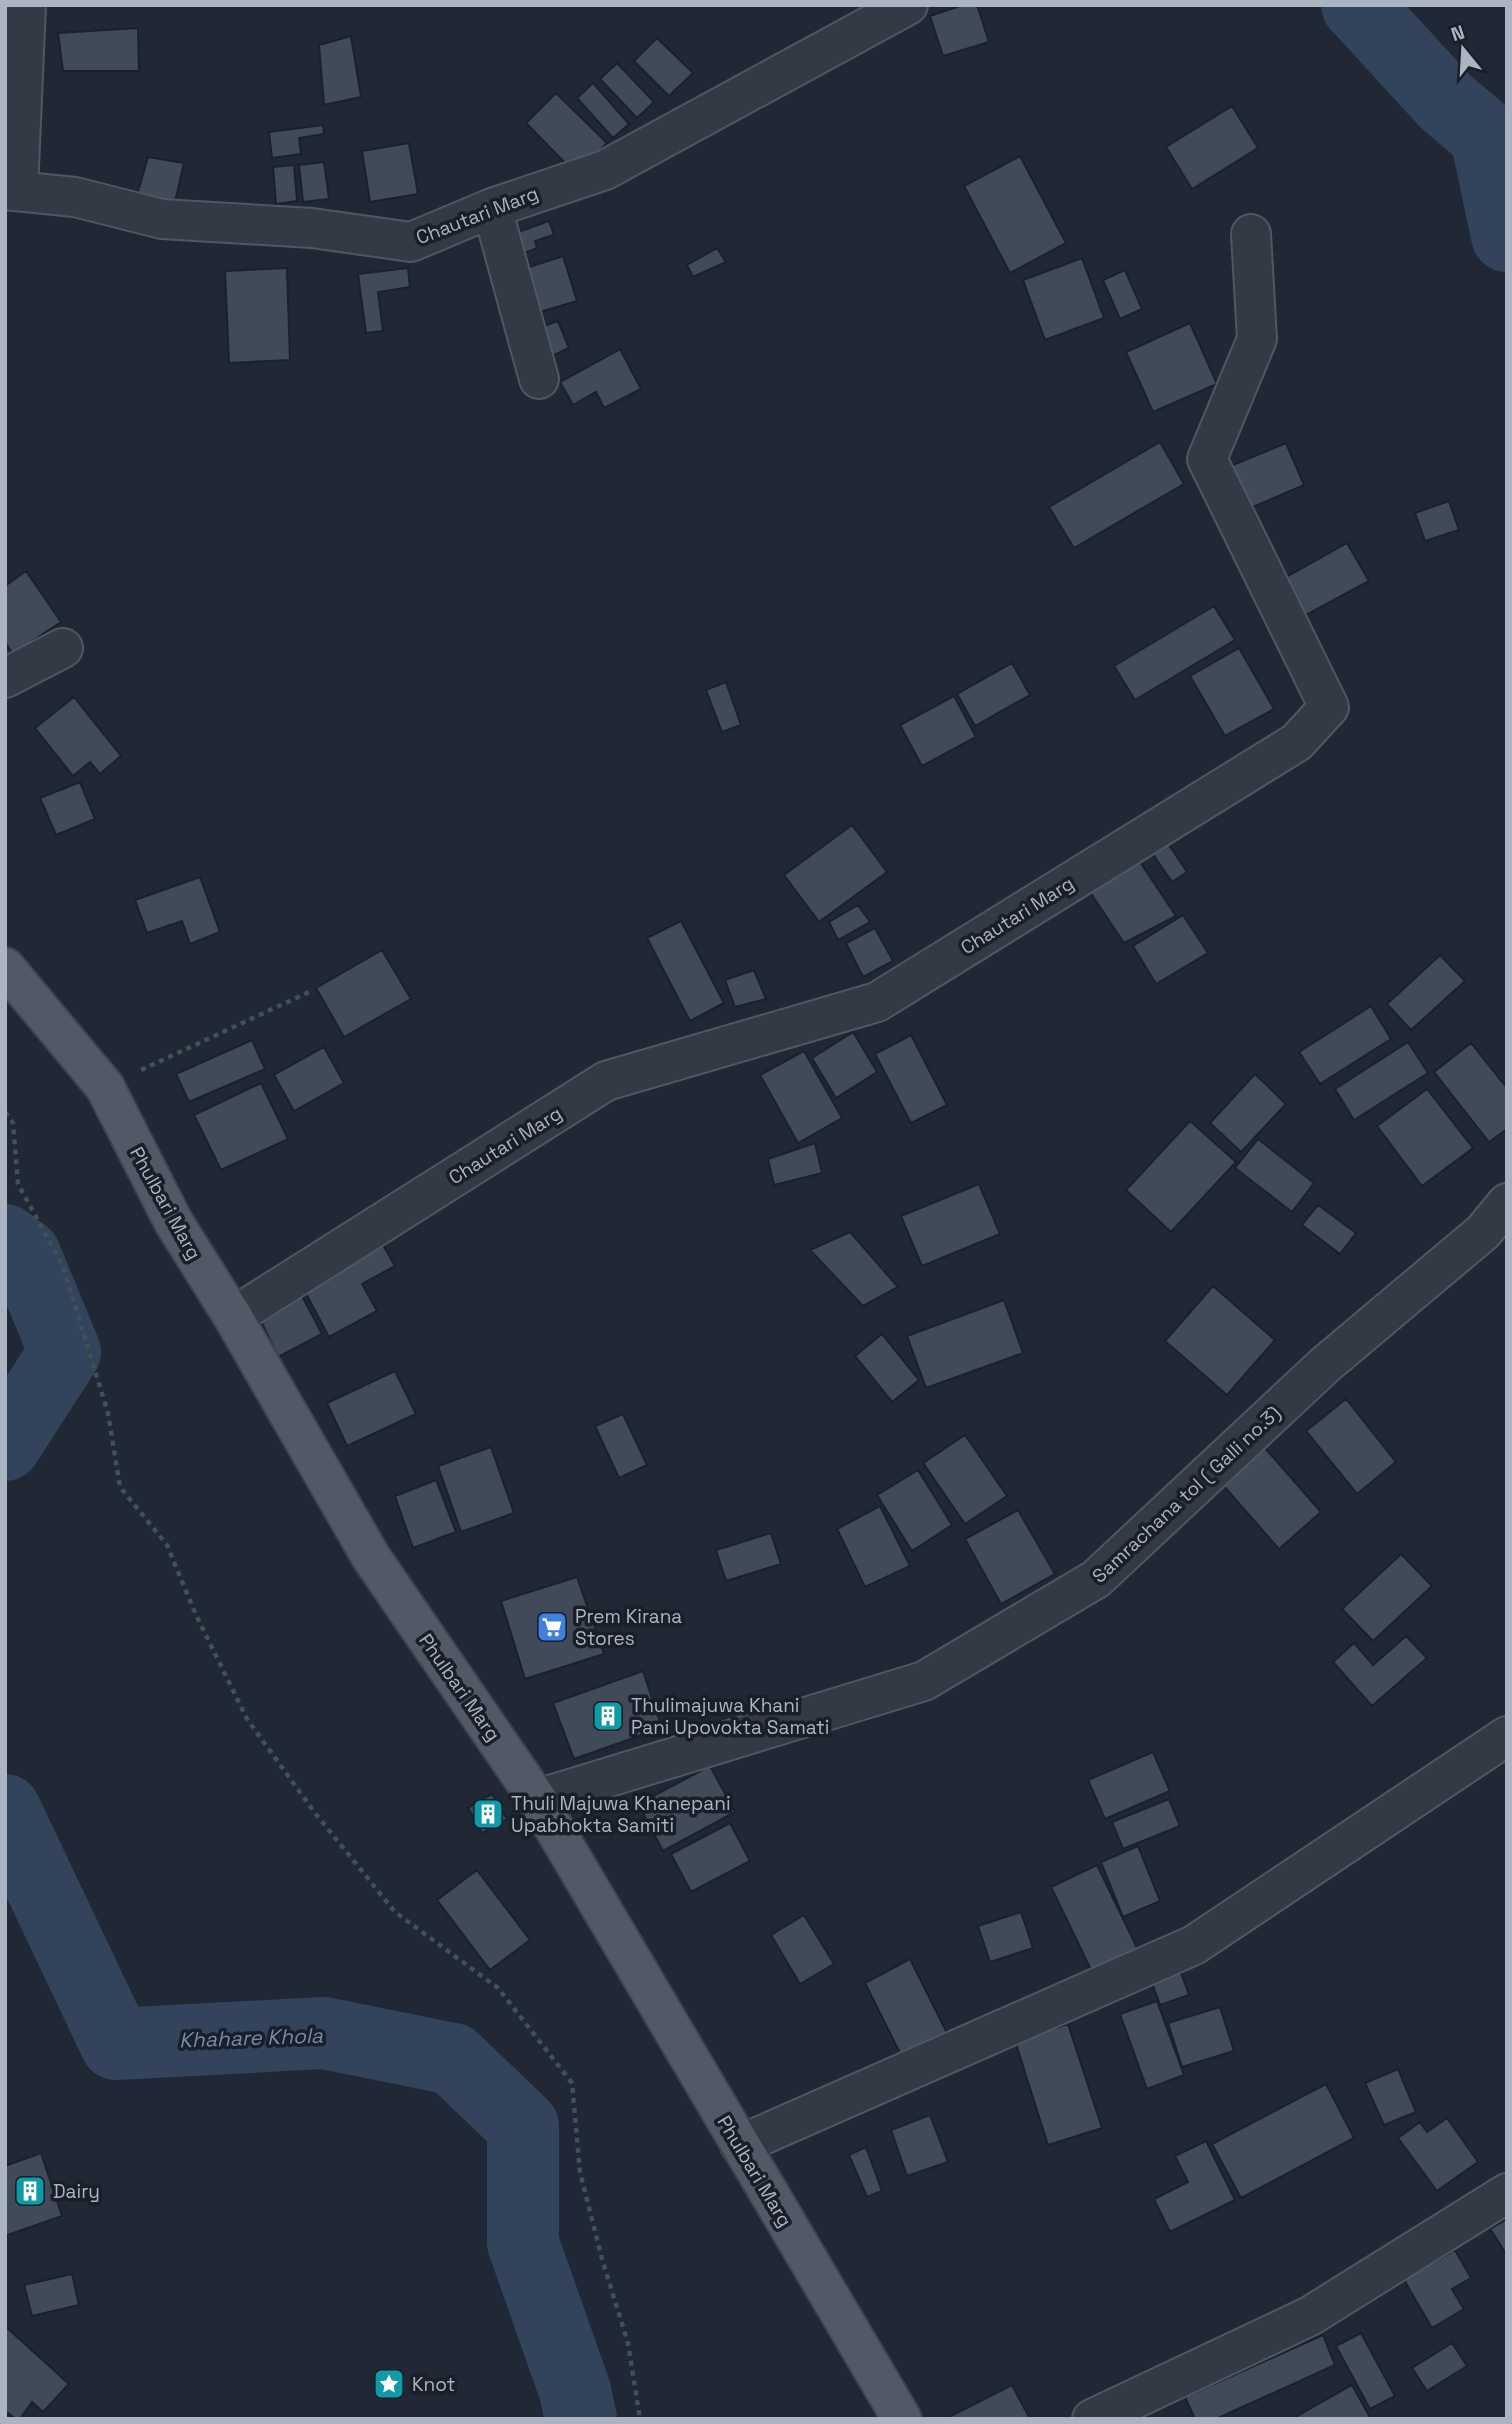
<svg xmlns="http://www.w3.org/2000/svg" width="1512" height="2424" viewBox="0 0 1512 2424" font-family="'Space Grotesk',sans-serif">
  <style>
    .lines { fill: none; stroke-linecap: round; stroke-linejoin: round }
    .river { stroke: #33435c; stroke-width: 72 }
    .building { fill: #404a59; stroke: #1a212c; stroke-width: 2 }
    .minor-casing { stroke: #505763; stroke-width: 42 }
    .major-casing { stroke: #3c434f; stroke-width: 42 }
    .path { stroke: #405255; stroke-width: 4.5; stroke-dasharray: 5 5; stroke-linecap: butt }
    .minor { stroke: #323a45; stroke-width: 38 }
    .major { stroke: #505965; stroke-width: 38 }
    .labels { text-anchor: middle; stroke-width: 7; stroke-linejoin: round; paint-order: stroke }
    .street-label { font-size: 19px; fill: #acb4c2; stroke: #181f29 }
    .poi-label { font-size: 19px; fill: #acb4c2; stroke: #181f29; text-anchor: start }
    .water-label { font-size: 21px; font-style: italic; fill: #748baa; stroke: #181f29 }
  </style>
  <rect width="100%" height="100%" fill="#1f2834"/>
  <g class="lines">
    <path class="river" d="M1357,5L1446,102L1486,136L1507,236
      M5,1240L25,1255L65,1352L5,1445
      M5,1810L116,2044L324,2033L453,2059L523,2126V2243L575,2391L581,2419"/>
  </g>
  <path class="building" d="M963,5H977L989,42L943,56L930,16Z
    M138,28L139,71H63L58,33Z
    M351,36L361,97L324,105L319,45Z
    M657,38L693,73L669,96L634,61Z
    M617,63L654,102L637,118L600,79Z
    M593,83L629,124L613,138L577,98Z
    M556,93L607,143L576,174L526,123Z
    M1232,106L1258,148L1192,189L1166,147Z
    M323,125L324,134L299,138L301,154L272,158L269,132Z
    M409,143L418,194L370,202L362,151Z
    M1020,156L1066,243L1010,273L964,186Z
    M148,157L184,163L172,215L133,209Z
    M324,162L329,199L303,202L299,165Z
    M294,165L297,201L276,204L273,167Z
    M549,221L554,235L535,241L537,248L525,253L518,232Z
    M717,248L726,262L693,277L687,265Z
    M563,256L577,301L533,314L517,271Z
    M1082,258L1104,318L1045,340L1023,280Z
    M287,268L290,360L229,363L225,271Z
    M408,268L410,287L378,292L383,331L366,333L358,274Z
    M1125,270L1142,309L1120,319L1103,280Z
    M558,321L569,348L544,360L533,330Z
    M1190,323L1217,384L1153,412L1126,352Z
    M620,349L641,389L604,408L596,392L573,405L560,382Z
    M1160,442L1184,484L1074,548L1049,507Z
    M1286,443L1304,485L1246,510L1228,467Z
    M1449,501L1459,530L1425,541L1415,513Z
    M1347,543L1369,581L1295,621L1274,584Z
    M26,571L61,622L13,654L5,642V586Z
    M1214,606L1235,640L1135,700L1114,666Z
    M1239,648L1274,709L1225,736L1190,676Z
    M1012,663L1030,695L975,726L957,694Z
    M726,682L741,725L722,732L706,690Z
    M954,696L976,737L922,766L900,725Z
    M74,697L121,756L100,774L90,762L73,776L35,728Z
    M80,782L95,819L56,835L40,798Z
    M852,825L887,872L819,922L784,875Z
    M1161,833L1187,872L1172,882L1146,844Z
    M1140,862L1176,916L1124,943L1090,892Z
    M200,877L220,932L190,944L182,921L147,933L135,900Z
    M858,905L870,922L838,940L829,922Z
    M1183,915L1208,953L1156,984L1133,946Z
    M681,921L724,1003L690,1021L647,938Z
    M875,928L893,961L863,977L846,943Z
    M382,950L411,999L344,1037L316,988Z
    M1440,955L1465,981L1411,1030L1387,1004Z
    M754,970L766,999L735,1007L725,980Z
    M1371,1006L1391,1039L1320,1084L1299,1052Z
    M853,1032L877,1072L836,1098L812,1058Z
    M911,1035L947,1105L911,1123L875,1054Z
    M252,1040L265,1069L189,1102L176,1074Z
    M1408,1042L1428,1073L1354,1120L1335,1089Z
    M1471,1043L1507,1088V1129L1489,1142L1434,1072Z
    M324,1047L344,1083L294,1111L274,1075Z
    M804,1051L842,1118L798,1143L760,1075Z
    M1255,1074L1286,1104L1241,1152L1210,1123Z
    M261,1083L288,1139L221,1170L194,1115Z
    M1427,1089L1473,1148L1422,1186L1377,1126Z
    M1190,1121L1236,1162L1171,1232L1126,1190Z
    M1258,1139L1314,1183L1292,1212L1235,1168Z
    M815,1143L822,1173L774,1185L768,1159Z
    M979,1184L1000,1234L922,1266L901,1216Z
    M1318,1205L1356,1233L1340,1254L1302,1225Z
    M850,1232L898,1287L863,1306L810,1250Z
    M382,1243L395,1266L362,1284L377,1311L329,1337L302,1286Z
    M1213,1286L1275,1340L1227,1395L1165,1341Z
    M302,1296L322,1334L278,1357L259,1317Z
    M1004,1300L1023,1353L926,1388L907,1336Z
    M882,1334L919,1380L892,1402L855,1356Z
    M395,1371L416,1414L347,1446L327,1403Z
    M1346,1399L1396,1462L1357,1494L1306,1431Z
    M623,1414L647,1465L619,1478L595,1426Z
    M965,1435L1007,1496L965,1524L923,1463Z
    M491,1447L514,1513L461,1532L438,1466Z
    M1264,1447L1321,1512L1279,1549L1222,1484Z
    M918,1470L952,1525L912,1551L877,1495Z
    M436,1480L456,1532L413,1548L395,1496Z
    M880,1506L910,1566L865,1587L837,1529Z
    M1018,1510L1055,1574L1001,1604L965,1539Z
    M771,1533L781,1564L726,1581L716,1550Z
    M1401,1554L1432,1586L1373,1641L1342,1609Z
    M577,1577L604,1654L525,1679L501,1601Z
    M1406,1636L1427,1658L1372,1706L1333,1662L1354,1643L1373,1665Z
    M643,1671L662,1728L574,1759L553,1703Z
    M1153,1752L1170,1791L1105,1819L1088,1780Z
    M710,1766L735,1812L663,1851L638,1804Z
    M492,1794L507,1819L482,1833L468,1808Z
    M1169,1799L1180,1826L1123,1849L1112,1822Z
    M730,1823L750,1861L691,1892L671,1854Z
    M1138,1846L1160,1901L1123,1917L1101,1862Z
    M1097,1865L1142,1958L1096,1980L1051,1887Z
    M477,1870L530,1940L490,1970L437,1900Z
    M1021,1912L1033,1948L990,1962L978,1926Z
    M804,1915L834,1964L800,1984L771,1935Z
    M910,1959L947,2033L901,2055L865,1983Z
    M1180,1970L1189,1995L1160,2005L1151,1980Z
    M1157,2001L1184,2075L1147,2089L1120,2014Z
    M1220,2007L1234,2051L1182,2067L1168,2023Z
    M1068,2024L1102,2128L1048,2145L1015,2041Z
    M1398,2069L1416,2112L1384,2125L1365,2083Z
    M1326,2084L1354,2138L1241,2198L1212,2144Z
    M930,2115L948,2162L907,2176L891,2130Z
    M1447,2118L1478,2162L1437,2191L1398,2138L1420,2122L1427,2132Z
    M1206,2141L1235,2200L1170,2232L1154,2199L1188,2182L1175,2156Z
    M866,2147L882,2191L867,2197L849,2155Z
    M41,2153L62,2216L5,2236V2166Z
    M1507,2219V2255L1490,2229Z
    M1455,2250L1471,2278L1452,2289L1464,2309L1432,2328L1404,2280Z
    M72,2274L79,2305L32,2316L24,2285Z
    M5,2326L69,2384L43,2412L32,2402L20,2419H16L5,2411Z
    M1361,2333L1395,2396L1370,2409L1336,2346Z
    M1323,2335L1335,2365L1216,2419H1195L1185,2397Z
    M1452,2343L1467,2366L1427,2391L1412,2368Z
    M1012,2385L1030,2419H945Z
    M1352,2385L1371,2419H1292Z"/>
  <g class="lines">
    <g class="minor-casing">
      <path id="minor" d="M5,190L75,197L162,219L312,228L411,242L492,208L605,170L908,5
        M18,190L26,5
        M492,208L539,379
        M5,678L63,648
        M233,1317L606,1081L877,1002L1297,742L1329,707L1207,459L1257,339L1251,234
        M537,1799L924,1681L1096,1579L1326,1364L1483,1232L1507,1203
        M740,2145L1194,1945L1507,1736
        M1092,2419L1310,2316L1507,2193"/>
    </g>
    <g class="major-casing">
      <path id="major" d="M5,967L105,1087L173,1221L233,1317L371,1557L537,1799L902,2419"/>
    </g>
    <path class="path" d="M141,1070L309,992
      M5,1112L13,1123L18,1184L62,1264L108,1413L120,1487L167,1545L196,1615L247,1719L315,1813L395,1912L498,1988L572,2083L580,2172L602,2259L628,2343L640,2419"/>
    <use href="#minor" class="minor"/>
    <use href="#major" class="major"/>
  </g>
  <defs>
    <g id="supermarket-square" transform="scale(1.575)"><rect x="-9" y="-9" width="18" height="18" rx="4" fill="#3f7fe0" stroke="#181f29"/><path d="M-6-5.5h2.5l.6 2H6L4.5 2H-2.5L-4.4-4H-6ZM-1.5 3.2a1.3 1.3 0 1 0 .1 0ZM3 3.2a1.3 1.3 0 1 0 .1 0Z" fill="#fff"/></g>
    <g id="building-square" transform="scale(1.575)"><rect x="-9" y="-9" width="18" height="18" rx="4" fill="#0f9aa8" stroke="#181f29"/><path d="M-4-6H4V6H1V3H-1V6H-4ZM-2.5-4.3h1.7v1.8h-1.7ZM.8-4.3h1.7v1.8H.8ZM-2.5-1h1.7V.8h-1.7ZM.8-1h1.7V.8H.8Z" fill="#fff"/></g>
    <g id="sight-square" transform="scale(1.575)"><rect x="-9" y="-9" width="18" height="18" rx="4" fill="#0f9aa8" stroke="#181f29"/><path d="M0-6L1.8-2.2L6-1.7L2.9 1.2L3.7 5.4L0 3.3L-3.7 5.4L-2.9 1.2L-6-1.7L-1.8-2.2Z" fill="#fff"/></g>
  </defs>
  <g fill-rule="evenodd">
    <use href="#supermarket-square" x="552" y="1627"/>
    <use href="#building-square" x="608" y="1716"/>
    <use href="#building-square" x="488" y="1814"/>
    <use href="#building-square" x="30" y="2191"/>
    <use href="#sight-square" x="389" y="2384"/>
  </g>
  <g class="labels">
    <g class="street-label">
      <text transform="translate(477 215) rotate(-21)" y="7">Chautari Marg</text>
      <text transform="translate(1017 915) rotate(-32)" y="7">Chautari Marg</text>
      <text transform="translate(505 1145) rotate(-32)" y="7">Chautari Marg</text>
      <text transform="translate(166 1203) rotate(61)" y="7">Phulbari Marg</text>
      <text transform="translate(1186 1494) rotate(-43)" y="7">Samrachana tol ( Galli no.3)</text>
      <text transform="translate(460 1687) rotate(55)" y="7">Phulbari Marg</text>
      <text transform="translate(755 2171) rotate(59)" y="7">Phulbari Marg</text>
    </g>
    <g class="poi-label">
      <text x="575" y="1623">Prem Kirana<tspan x="575" dy="22">Stores</tspan></text>
      <text x="631" y="1712">Thulimajuwa Khani<tspan x="631" dy="22">Pani Upovokta Samati</tspan></text>
      <text x="511" y="1810">Thuli Majuwa Khanepani<tspan x="511" dy="22">Upabhokta Samiti</tspan></text>
      <text x="53" y="2198">Dairy</text>
      <text x="412" y="2391">Knot</text>
    </g>
    <g class="water-label">
      <text transform="translate(251 2038) rotate(-2)" y="7">Khahare Khola</text>
    </g>
  </g>
  <rect width="1512" height="2424" fill="none" stroke="#acb4c2" stroke-width="14"/>
  <g transform="translate(1463 49) rotate(342)" stroke="#181f29" stroke-width="5" paint-order="stroke">
  <path d="M0-5L12 26L0 18L-12 26Z" fill="#acb4c2"/>
  <text y="-10" font-size="19" font-weight="bold" text-anchor="middle" fill="#acb4c2">N</text>
  </g>
</svg>
